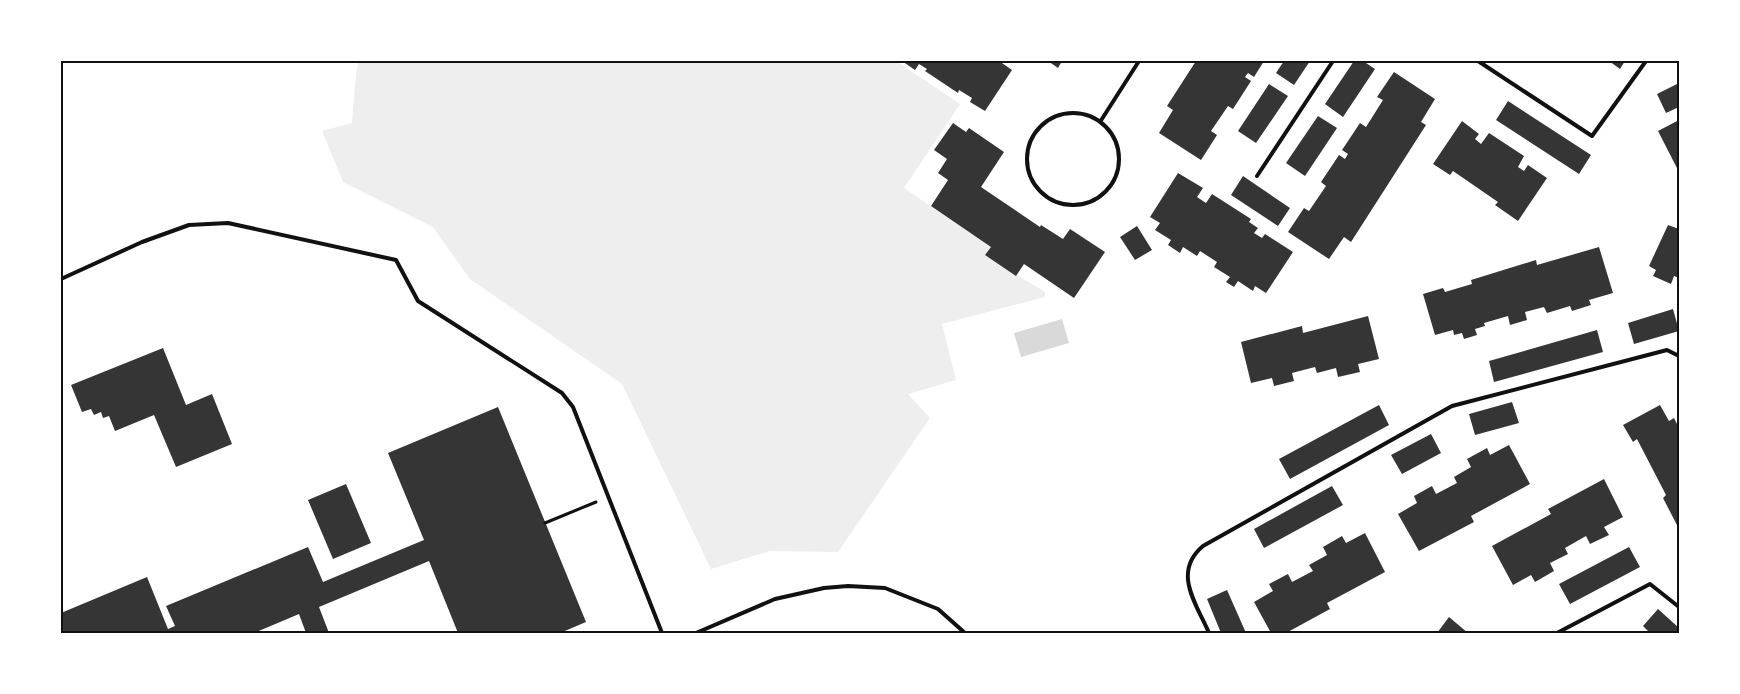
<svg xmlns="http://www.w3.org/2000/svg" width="1740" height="694" viewBox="0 0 1740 694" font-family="'Exo 2',sans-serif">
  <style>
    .green { fill: #eee }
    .water { fill: #d9d9d9 }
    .building { fill: #353535 }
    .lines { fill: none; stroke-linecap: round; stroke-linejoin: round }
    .path { stroke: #111; stroke-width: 3 }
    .service { stroke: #111; stroke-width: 4 }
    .neatline { fill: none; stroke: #111; stroke-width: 2 }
  </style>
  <rect width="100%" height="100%" fill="#fff"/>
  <path class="green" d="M358,61H896L960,104L904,188L991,247L985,255L1045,292V297L942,324L956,380L908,394L930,418L838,552L770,551L711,569L622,384L470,279L433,227L343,182L322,131L352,123L355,84Z"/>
  <path class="water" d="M1062,319L1069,343L1021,357L1014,333Z"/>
  <path class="building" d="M902,61H989L991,63L999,61L1012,70L985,111L970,102L972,98L959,90L958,93L925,71L927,69L919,64L915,70Z
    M1048,61H1062L1058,68Z
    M1196,61H1264L1254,77L1248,73L1245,77L1251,81L1233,109L1228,106L1211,131L1217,135L1201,160L1159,133L1173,110L1167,106Z
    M1284,61H1310L1294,85L1276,73Z
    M1354,61H1363L1375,69L1343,117L1325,104Z
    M1609,61H1625L1620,69Z
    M1394,72L1435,99L1421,122L1426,125L1351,242L1344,237L1329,259L1288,232L1304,208L1309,211L1326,186L1321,182L1339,155L1345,159L1348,154L1342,150L1360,123L1366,127L1383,100L1377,97Z
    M1679,83V107L1666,113L1657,94Z
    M1269,84L1288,96L1256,143L1238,131Z
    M1508,101L1591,155L1579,174L1496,120Z
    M1318,116L1337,128L1305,176L1286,163Z
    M1679,120V172L1658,131Z
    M1462,121L1479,134L1475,139L1481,144L1489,133L1524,156L1518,167L1524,171L1528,165L1547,178L1518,221L1495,205L1498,202L1453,171L1450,175L1433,164Z
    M953,123L966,132L969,128L1004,152L981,187L1040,227L1041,225L1063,239L1070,229L1105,252L1074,298L1024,264L1016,276L985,255L991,247L931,206L948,180L938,173L947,159L934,150Z
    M1178,173L1203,188L1197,197L1206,203L1212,194L1251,219L1249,222L1258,228L1254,233L1262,238L1265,234L1293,252L1266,293L1255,286L1253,291L1238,281L1234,287L1226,282L1230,277L1214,267L1217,262L1200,251L1197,256L1183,247L1180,253L1168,245L1171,240L1155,230L1160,223L1150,217Z
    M1243,176L1290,208L1278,226L1231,195Z
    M1668,225L1679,229V278L1674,276L1671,284L1653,276L1656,270L1649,266Z
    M1137,226L1152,250L1135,260L1120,237Z
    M1599,247L1613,293L1589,300L1591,305L1572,311L1570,306L1547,313L1544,307L1525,312L1527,320L1510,325L1508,316L1484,323L1485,326L1475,329L1477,335L1464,339L1462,333L1454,335L1453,330L1435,335L1423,294L1443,288L1445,292L1472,284L1471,280L1536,260L1537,265Z
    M1673,309L1679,331L1634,344L1628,323Z
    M1368,316L1379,359L1358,364L1360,372L1338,377L1336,368L1317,373L1315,367L1292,373L1294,381L1274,386L1272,378L1251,383L1241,342L1302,326L1303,333Z
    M1597,330L1603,352L1494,382L1489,361Z
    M163,348L186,405L212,394L232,444L176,467L154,415L115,431L109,416L103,418L101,412L94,415L91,409L82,412L71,385Z
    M1512,402L1519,423L1475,435L1469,414Z
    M1379,405L1389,425L1290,479L1279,459Z
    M1660,405L1669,421L1674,418L1679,428V529L1663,498L1666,495L1637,439L1633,442L1623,425Z
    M498,407L586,622L560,633H458L429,561L319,607L329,633H306L299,614L254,633H64L61,625V613L147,577L168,629L175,626L166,606L308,547L323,582L424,540L388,453Z
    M1431,434L1441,453L1402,474L1391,455Z
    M1509,445L1530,484L1471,516L1474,522L1419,551L1398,514L1417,503L1414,496L1432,486L1436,494L1457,483L1454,477L1471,467L1467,459L1487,448L1490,455Z
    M1604,479L1623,517L1604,527L1609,535L1590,544L1586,536L1565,548L1568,554L1550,563L1554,571L1535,582L1531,575L1513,585L1492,546L1551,514L1548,509Z
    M346,484L371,543L333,559L308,500Z
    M1332,486L1343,505L1264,548L1254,529Z
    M1365,533L1385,572L1327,603L1330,609L1286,633H1271L1254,602L1273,591L1269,584L1288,574L1292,582L1313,571L1309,565L1327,555L1323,547L1342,536L1346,543Z
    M1629,547L1640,567L1570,604L1559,584Z
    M1227,590L1246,633H1221L1207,599Z
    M1658,609L1679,628V633H1650L1643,626Z
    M1449,617L1468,633H1437Z"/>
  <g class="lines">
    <path class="path" d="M545,523L596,502"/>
    <path class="service" d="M1478,61L1592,136L1646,61
      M1027 159a46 46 0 1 1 92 0a46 46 0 1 1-92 0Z
      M1100,122L1139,61
      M1257,176L1333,61
      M61,279L142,242L189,225L228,223L396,260L418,301L562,393L573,407L662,633
      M696,633L775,599L824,588L848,586L885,588L938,609L965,633
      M1209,633C1196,603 1172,572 1203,546L1452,406L1667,350L1679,356
      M1557,633L1650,584L1679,607"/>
  </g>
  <rect width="1740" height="694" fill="none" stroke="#ffffff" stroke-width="125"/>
  <rect x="62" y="62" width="1616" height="570" class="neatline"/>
</svg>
